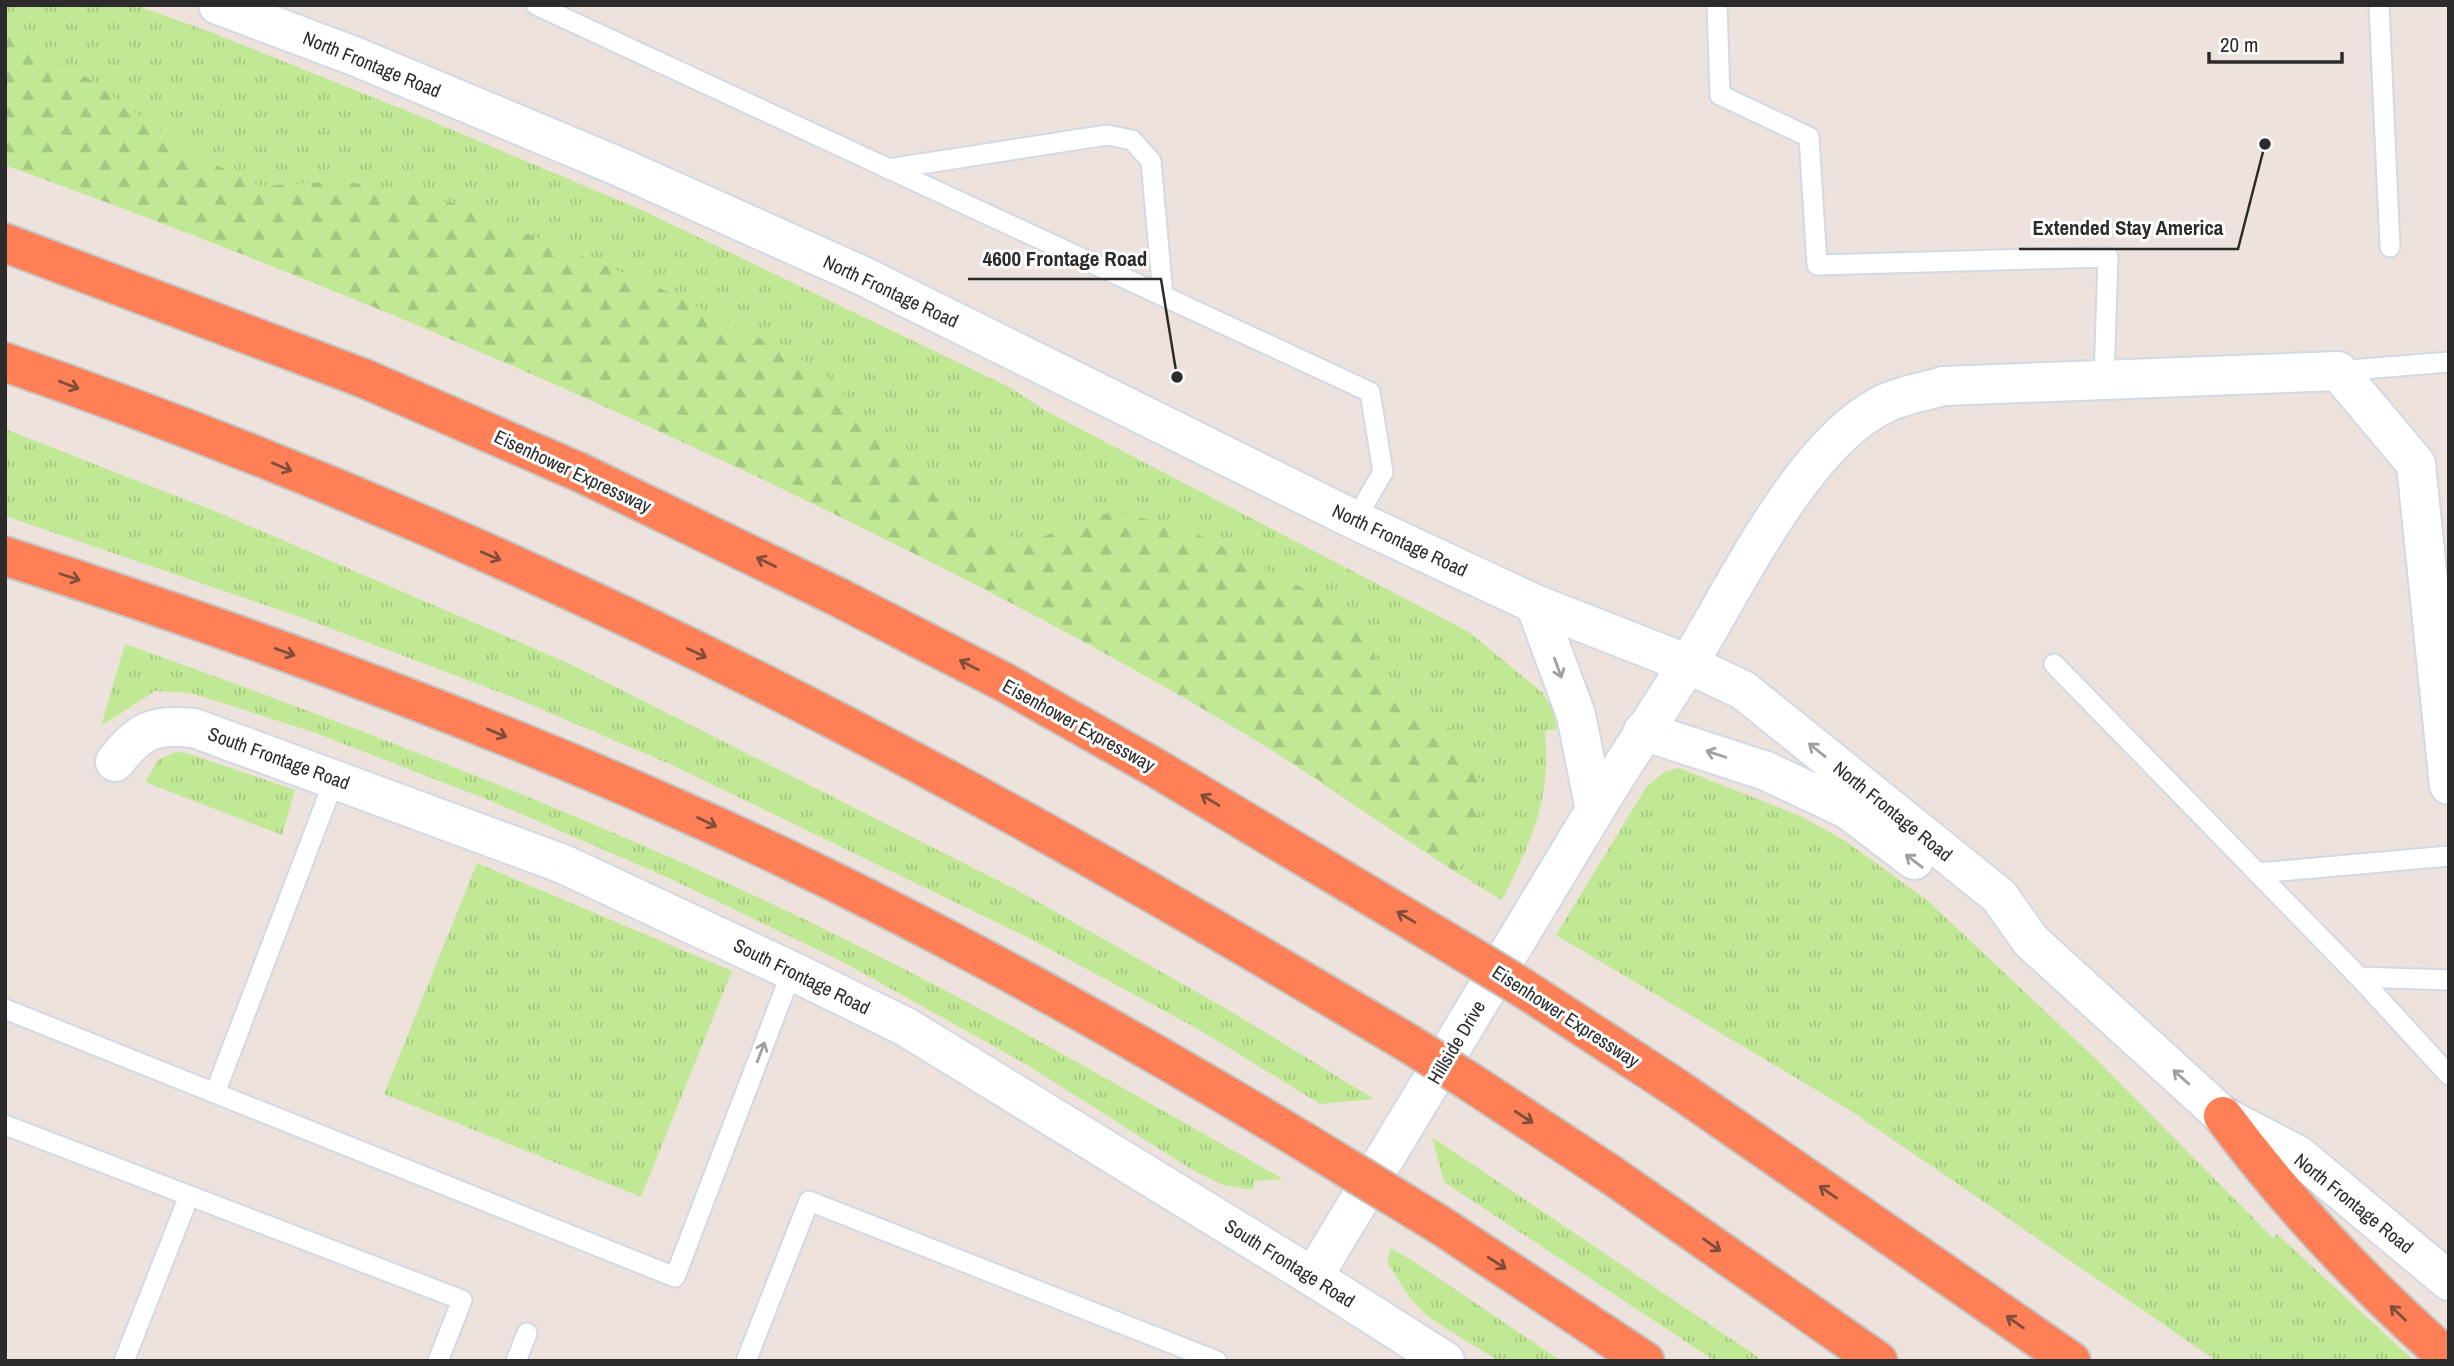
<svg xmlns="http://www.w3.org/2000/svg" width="2454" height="1366" viewBox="0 0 2454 1366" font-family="'Archivo Narrow',sans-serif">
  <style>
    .grass { fill: url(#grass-tufts) }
    .forest { fill: url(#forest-firs) }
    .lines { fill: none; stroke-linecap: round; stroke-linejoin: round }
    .service-casing { stroke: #d1d9e5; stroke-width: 23 }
    .minor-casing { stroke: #d1d9e5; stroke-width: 42 }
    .secondary-casing { stroke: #d1d9e5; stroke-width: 42 }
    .motorway-casing { stroke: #c4c4c4; stroke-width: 42 }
    .service { stroke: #fff; stroke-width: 19 }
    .minor { stroke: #fff; stroke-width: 38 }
    .secondary { stroke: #fff; stroke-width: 38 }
    .motorway { stroke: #ff8056; stroke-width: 38 }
    .motorway-bridge-casing { stroke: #c4c4c4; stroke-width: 42; stroke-linecap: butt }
    .motorway-bridge { stroke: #ff8056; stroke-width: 38 }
    .oneway { stroke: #804d3c }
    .oneway2 { stroke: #a0a0a0 }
    .labels { text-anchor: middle; stroke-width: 6; stroke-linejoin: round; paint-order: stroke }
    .street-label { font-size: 19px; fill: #2b2b2b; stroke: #fff }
    .leader { fill: none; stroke: #2b2b2b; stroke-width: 2.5 }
    .callout-dot { fill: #2b2b2b; stroke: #fff; stroke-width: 2.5 }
    .callout-label { font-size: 21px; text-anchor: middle; font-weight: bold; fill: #2b2b2b; stroke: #fff; stroke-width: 6; stroke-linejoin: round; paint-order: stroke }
  </style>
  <defs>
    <pattern id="grass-tufts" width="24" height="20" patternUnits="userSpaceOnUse" patternTransform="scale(1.75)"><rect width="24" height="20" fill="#c1e895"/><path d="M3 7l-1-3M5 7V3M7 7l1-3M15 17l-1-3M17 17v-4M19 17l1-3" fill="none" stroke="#a6c781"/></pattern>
    <pattern id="forest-firs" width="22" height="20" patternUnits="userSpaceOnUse" patternTransform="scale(1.75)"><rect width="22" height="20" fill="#c1e895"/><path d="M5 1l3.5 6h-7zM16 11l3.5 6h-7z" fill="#a6c781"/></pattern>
  </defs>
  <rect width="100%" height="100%" fill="#eee3dc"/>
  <path class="grass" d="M5,5H135L213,33L417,115L644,211L1009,387L1048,412L1469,632L1543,693L1554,712L1557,729L1545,731C1551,801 1532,839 1502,900C1389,833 1284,752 1169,687C1074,633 976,584 879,536C593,394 306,273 5,165Z
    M5,429L222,514L568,663L1017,890L1232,1012L1374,1099L1320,1104L1198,1029L1029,938L672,765L515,698L303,618L5,516Z
    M125,644C343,722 559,804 768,902C945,985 1114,1082 1283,1179L1254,1181L1253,1190L1223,1185L1191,1169L1029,1066L843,962L671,879L491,801L313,732L191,693L155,691L101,726Z
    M175,752L187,753L295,790L282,835L145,782L158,760Z
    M1679,768L1800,816L1844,840L1927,900L2098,1061L2273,1238L2277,1234L2414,1361H2217L1848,1109L1556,935L1647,786L1666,771Z
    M477,863L732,971L641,1197L384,1094Z
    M1432,1137L1764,1361H1715L1444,1182Z
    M1391,1248L1416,1263L1561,1361H1499L1428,1317L1409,1297L1387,1262Z"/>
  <path class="forest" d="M5,34L83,75L191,153L260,186L344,181L450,202L662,289L819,368L923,477L986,534L1031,541L1110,512L1182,526L1353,614L1389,685L1455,732L1480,781L1478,822L1458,874C1275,742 1077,634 875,534C591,393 304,273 5,165Z"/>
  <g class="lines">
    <g class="service-casing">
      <path id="service" d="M536,5L1370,392L1383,472L1355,520
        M1717,5L1720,95L1809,137L1817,265L2108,257L2104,380
        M2379,5L2390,247
        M888,169L1107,135L1132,140L1151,161L1163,296
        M2338,371L2449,362
        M2054,664L2359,977L2449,980
        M2257,873L2449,856
        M2359,977L2449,1075
        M5,1009L675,1277L792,971
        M215,1093L335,778
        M5,1125L462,1300L438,1361
        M124,1361L189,1196
        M516,1361L527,1333
        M746,1361L809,1201L1217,1361"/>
    </g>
    <g class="minor-casing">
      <path id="minor" d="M1688,664C1735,588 1802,445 1882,405C1900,395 1924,392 1943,386L2338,371L2416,464L2449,785
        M115,762C140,730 153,724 194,728L563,864L792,971L906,1027L1313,1277"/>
    </g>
    <g class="secondary-casing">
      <path id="secondary" d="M218,5L354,56L622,168L863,276L1355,520L1535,604L1688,664L1743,690L1999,896L2031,941L2223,1116L2298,1155L2449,1281
        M1535,604L1576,715L1595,810
        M1643,731L1766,771L1847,809L1914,860
        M1445,1361L1313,1277L1612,782L1688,664"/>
    </g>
    <g class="motorway-casing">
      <path id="motorway" d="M5,243L363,378L579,472L838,597L1004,682L1154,767L1464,952
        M5,362C328,474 644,616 945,778C1102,862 1255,952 1408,1043
        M5,556C234,630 460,712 680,810C894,904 1098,1018 1298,1138
        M1523,988L1678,1089L2071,1361
        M1467,1080L1610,1174L1878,1361
        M2223,1116C2289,1205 2366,1286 2449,1359
        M1440,1225L1645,1361"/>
    </g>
    <use href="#service" class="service"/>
    <use href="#minor" class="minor"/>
    <use href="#secondary" class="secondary"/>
    <use href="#motorway" class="motorway"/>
    <g class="motorway-bridge-casing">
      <path id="motorway-bridge" d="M1464,952L1523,988
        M1408,1043L1467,1080
        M1298,1138L1440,1225"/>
    </g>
    <use href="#motorway-bridge" class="motorway-bridge"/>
  </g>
  <defs><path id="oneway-shaft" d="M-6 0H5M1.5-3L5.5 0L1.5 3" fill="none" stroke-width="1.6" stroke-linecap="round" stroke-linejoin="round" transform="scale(1.75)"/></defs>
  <g class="oneway">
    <use href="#oneway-shaft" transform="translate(69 385) rotate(21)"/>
    <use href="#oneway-shaft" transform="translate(282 467) rotate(23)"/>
    <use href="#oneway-shaft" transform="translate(491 556) rotate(23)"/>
    <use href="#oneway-shaft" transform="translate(766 562) rotate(-154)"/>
    <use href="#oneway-shaft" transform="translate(70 577) rotate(18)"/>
    <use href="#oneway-shaft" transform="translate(285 652) rotate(20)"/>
    <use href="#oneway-shaft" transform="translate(697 653) rotate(25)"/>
    <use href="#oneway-shaft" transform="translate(969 665) rotate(-153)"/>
    <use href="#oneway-shaft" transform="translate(497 733) rotate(23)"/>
    <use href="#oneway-shaft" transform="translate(1210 800) rotate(-149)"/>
    <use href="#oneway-shaft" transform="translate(707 822) rotate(26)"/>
    <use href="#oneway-shaft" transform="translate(1406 917) rotate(-149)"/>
    <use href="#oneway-shaft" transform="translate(1524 1117) rotate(33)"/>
    <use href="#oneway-shaft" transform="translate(1828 1192) rotate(-145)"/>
    <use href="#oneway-shaft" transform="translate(1712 1245) rotate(35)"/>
    <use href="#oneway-shaft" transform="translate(1497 1263) rotate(33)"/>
    <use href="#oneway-shaft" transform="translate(2398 1313) rotate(-136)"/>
    <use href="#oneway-shaft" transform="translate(2015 1322) rotate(-145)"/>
  </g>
  <g class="oneway2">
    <use href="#oneway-shaft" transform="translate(1558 668) rotate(70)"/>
    <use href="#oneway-shaft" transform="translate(1817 750) rotate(-141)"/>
    <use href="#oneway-shaft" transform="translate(1716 754) rotate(-162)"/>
    <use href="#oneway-shaft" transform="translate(1914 861) rotate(-143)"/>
    <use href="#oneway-shaft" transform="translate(761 1052) rotate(-69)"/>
    <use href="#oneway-shaft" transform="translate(2181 1077) rotate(-138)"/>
  </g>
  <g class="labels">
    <g class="street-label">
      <text transform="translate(372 64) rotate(22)" y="7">North Frontage Road</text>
      <text transform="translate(891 291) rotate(25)" y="7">North Frontage Road</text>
      <text transform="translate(573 471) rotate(25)" y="7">Eisenhower Expressway</text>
      <text transform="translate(1400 540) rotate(25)" y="7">North Frontage Road</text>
      <text transform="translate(1079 725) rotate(29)" y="7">Eisenhower Expressway</text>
      <text transform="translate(279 758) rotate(20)" y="7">South Frontage Road</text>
      <text transform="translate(1893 811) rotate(39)" y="7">North Frontage Road</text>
      <text transform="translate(802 976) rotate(26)" y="7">South Frontage Road</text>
      <text transform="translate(1566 1016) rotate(33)" y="7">Eisenhower Expressway</text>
      <text transform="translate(1456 1042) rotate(-59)" y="7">Hillside Drive</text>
      <text transform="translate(2354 1203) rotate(39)" y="7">North Frontage Road</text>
      <text transform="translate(1290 1263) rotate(32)" y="7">South Frontage Road</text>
    </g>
  </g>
  <path class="leader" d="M2265 144L2238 249H2019M1177 377L1161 279H968"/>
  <g class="callout-dot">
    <circle cx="2265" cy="144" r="7"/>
    <circle cx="1177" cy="377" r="7"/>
  </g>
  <g class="callout-label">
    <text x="2128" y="235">Extended Stay America</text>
    <text x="1065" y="266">4600 Frontage Road</text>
  </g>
  <rect width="2454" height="1366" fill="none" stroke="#2b2b2b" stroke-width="14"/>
  <path d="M2209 52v10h133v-10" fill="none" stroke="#2b2b2b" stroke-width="3.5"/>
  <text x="2220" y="52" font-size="21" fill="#2b2b2b" stroke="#ffffff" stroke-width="5" paint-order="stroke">20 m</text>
</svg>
